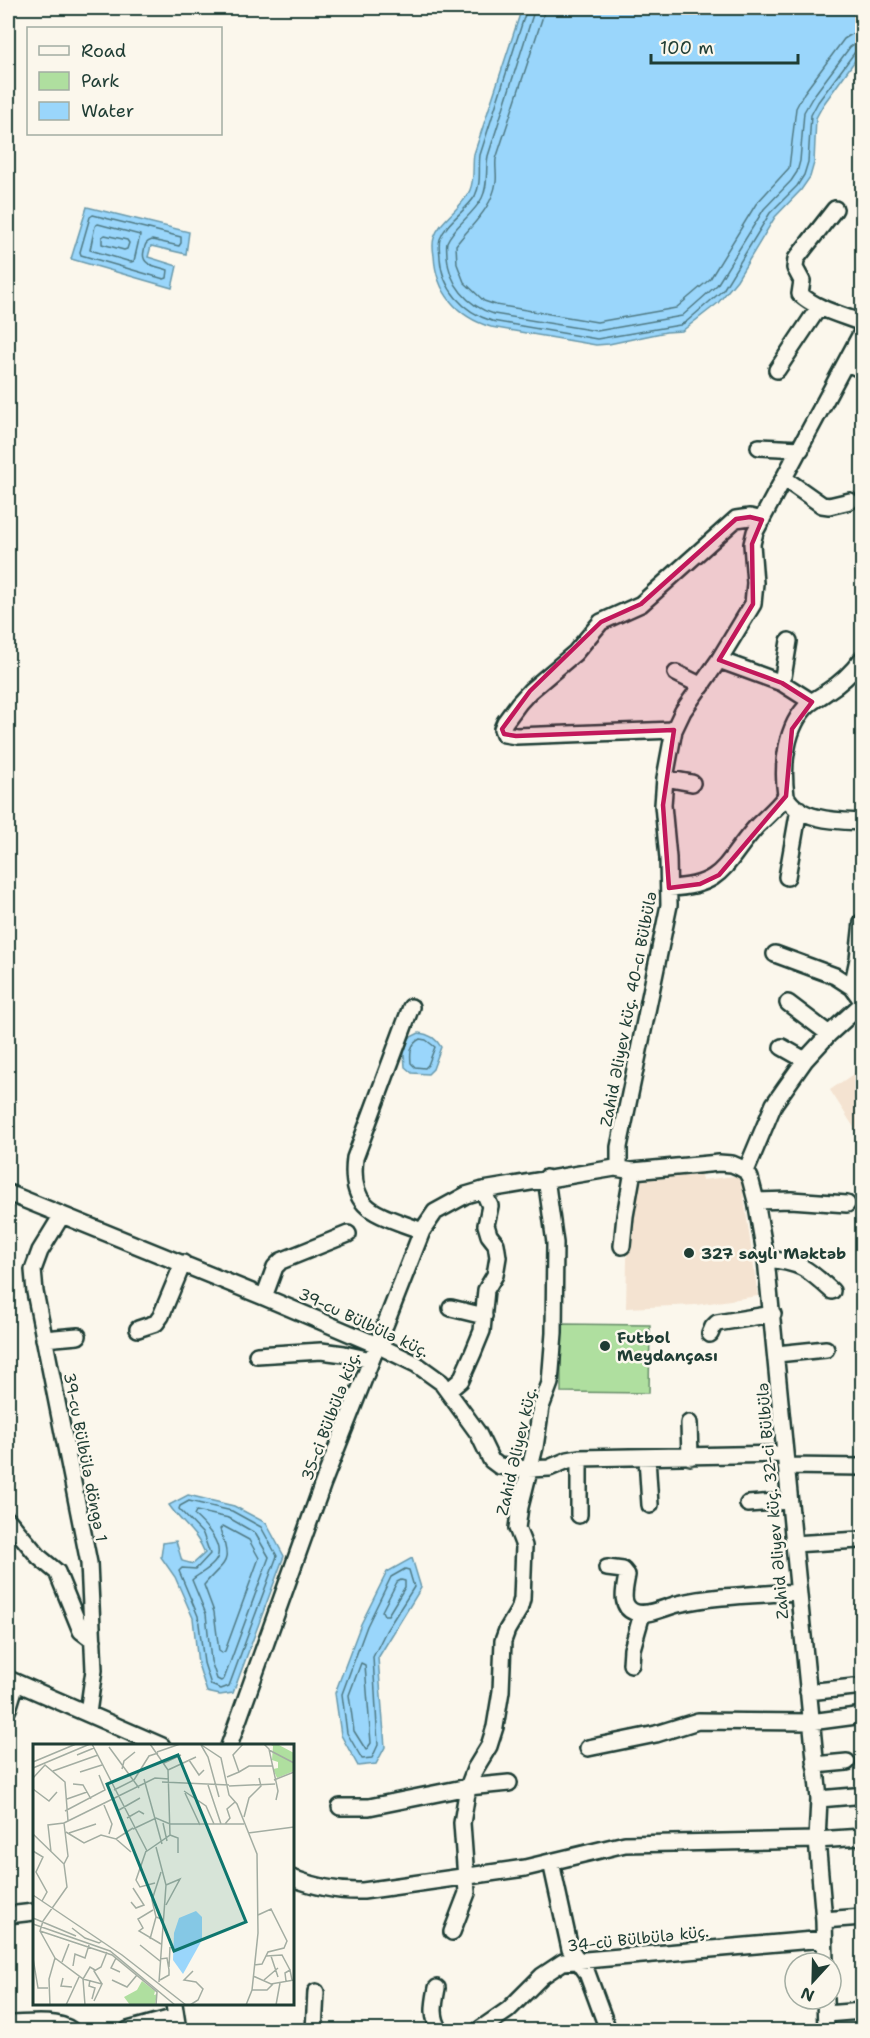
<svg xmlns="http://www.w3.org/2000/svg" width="870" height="2038" viewBox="0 0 870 2038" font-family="'Shantell Sans',sans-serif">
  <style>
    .built { fill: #f4e3d1 }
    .green { fill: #afdf9f; stroke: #678e6a; stroke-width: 1.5 }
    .water { fill: #9ad6fb; stroke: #6999ab; stroke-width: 1.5 }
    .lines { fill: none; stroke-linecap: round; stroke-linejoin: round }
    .shore { stroke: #507a84; stroke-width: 1.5 }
    .minor-casing { stroke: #1f3d34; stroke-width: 20 }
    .minor { stroke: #fbf7ec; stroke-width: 15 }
    .marked { fill: #c2185b; fill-opacity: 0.2; stroke: #c2185b; stroke-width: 4.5; stroke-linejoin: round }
    .poi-dot { fill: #1f3d34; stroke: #fbf7ec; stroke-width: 2 }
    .labels { text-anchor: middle; stroke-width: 5; stroke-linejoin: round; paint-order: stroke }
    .street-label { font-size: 16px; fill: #1f3d34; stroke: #fbf7ec }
    .poi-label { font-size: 16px; font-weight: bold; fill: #1f3d34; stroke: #fbf7ec; text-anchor: start }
    .inset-road { fill: none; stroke: #a3ada2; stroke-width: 1.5 }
    .view { fill: #0f766e; fill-opacity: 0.15; stroke: #0f766e; stroke-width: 3 }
    .inset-edge { fill: none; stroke: #1f3d34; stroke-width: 3 }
  </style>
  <rect width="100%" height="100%" fill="#fbf7ec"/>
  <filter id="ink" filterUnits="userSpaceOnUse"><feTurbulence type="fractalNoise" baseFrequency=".0167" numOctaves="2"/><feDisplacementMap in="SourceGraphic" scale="12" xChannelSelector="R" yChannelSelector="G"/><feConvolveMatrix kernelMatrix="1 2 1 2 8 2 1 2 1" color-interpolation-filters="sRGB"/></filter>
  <g filter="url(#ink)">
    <path class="built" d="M862,1068V1140L830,1090Z
      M700,1171L702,1180L735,1176L739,1178L742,1184L758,1296L696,1305L626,1308L628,1210L635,1180Z"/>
    <path class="green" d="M561,1324L650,1325L649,1393L561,1392Z"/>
    <path class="water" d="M522,8H862V51L823,105L816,118L814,163L810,177L801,190L775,217L737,280L718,303L682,331L666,332L609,344L596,345L491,327C457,317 436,292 434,256C433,250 432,244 434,238C440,219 463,208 470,190C475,178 472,166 474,154Z
      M87,207L189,232L186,254L151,246L148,257L177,266L172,288L71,259Z
      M419,1033C429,1034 436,1038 441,1047L433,1069L428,1074L412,1073L405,1067L404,1053L409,1038Z
      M188,1495L234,1506L266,1523L284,1556L233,1693L220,1695L207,1692L198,1664L193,1618L175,1577L161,1557L163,1543L176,1541L182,1561L193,1564L205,1553C196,1531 182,1524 169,1505Z
      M412,1558L421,1588L378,1658L385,1747L376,1764L358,1766L341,1735L335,1693L361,1624L387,1572Z"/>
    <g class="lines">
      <path class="shore" d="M527,8L480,155C478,169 482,182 475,196C466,211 446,222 440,239C438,245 440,252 440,258C442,289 463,312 492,321L597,339L680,325L686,322L723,290L770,213L797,186L804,175L808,162L811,115L818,102L855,52L862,49
        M535,8L488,156C485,171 489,184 482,198C474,214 453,227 447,242C446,246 447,252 447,256C449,284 467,306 494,314L597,331L682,316L717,285L764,209L791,181L797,172L800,161L804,112L812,98L850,47L856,43L862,42
        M544,8L543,16L496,159C495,167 497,174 496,182C492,209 471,225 456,245L457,264L464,282L484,301L496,305L597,322L676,308L710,279L756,204L789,168L796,108L804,93L844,39L852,34L862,33
        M93,215L181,237V243L179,246L152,240C146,242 145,244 144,251C140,266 157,266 168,270L167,278L164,279L81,255L80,252L90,217Z
        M98,224L140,235L134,261L131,262L90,250L95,226Z
        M105,235L127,240L129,243L127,249L124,250L102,244V237Z
        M420,1039L426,1040L435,1047L428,1065L425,1068L415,1067L411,1063C410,1053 410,1044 420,1039Z
        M189,1501L232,1511L261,1527L277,1556L229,1686L221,1689L211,1685L204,1663L198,1616L179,1571L182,1568L196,1569L210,1554L203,1534L179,1509L180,1506Z
        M196,1511L229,1518L255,1533L269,1557L224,1679L221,1681L217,1679L211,1661L206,1614L192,1580C197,1575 207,1571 214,1563C228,1547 205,1525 194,1515Z
        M223,1526L249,1540L259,1558L225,1651L222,1653L219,1651L214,1612L204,1585C225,1559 233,1567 220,1529Z
        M405,1569L409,1570L414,1587L386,1631L373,1657L378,1745L372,1758L362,1759L347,1733L342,1694L367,1626L391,1577Z
        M401,1580L405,1581V1587L388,1615H384L382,1611L397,1582Z
        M361,1663L365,1665L371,1743L366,1750L354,1731L349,1695Z"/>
      <g class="minor-casing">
        <path id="minor" d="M835,209L796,259L795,268L802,281L800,294C816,309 842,315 862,323
          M847,363L862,370
          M777,370L819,307
          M759,447L801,449
          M785,479L822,505L829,506L850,501
          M719,660L782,683L812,702
          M676,673L702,686
          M782,683L789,641
          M674,730L516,736L504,734L502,729L505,722L519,703L530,691L575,653L601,622L641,604L736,519L750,517L762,520
          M665,778L692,783
          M786,796C798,821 839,821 862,822
          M787,877L799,809
          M669,888C726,886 724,862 757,826C767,816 777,808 786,796C782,766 785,726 809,704C815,699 822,696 828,691C841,683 853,671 862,659
          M775,954L835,976L852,987L862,1001
          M852,987L858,959L862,922
          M788,1003L829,1034
          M411,1007L355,1158C348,1213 380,1214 422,1231
          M782,1047L805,1060
          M615,1168L619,1164V1147L669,905L668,858L663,805L665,778L674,730L683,711L719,660L753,604L755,583L752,544L755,532L862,332
          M746,1171L774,1104L805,1060L829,1034L862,1004
          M8,1193L264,1297L377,1345L416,1364L441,1382L478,1433L491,1460L499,1466L529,1469L549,1468L568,1460L579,1458L785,1454
          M756,1201L791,1200L847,1204
          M62,1215L40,1251L33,1270L35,1292L89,1563L94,1670L88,1713
          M622,1246L625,1216L633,1171
          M766,1259C800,1262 807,1268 832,1291
          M264,1297L275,1267L281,1261L348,1234
          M451,1308L484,1316
          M138,1329L156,1323L161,1316L183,1263
          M710,1334L713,1327L717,1323L773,1314
          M44,1339L78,1336
          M777,1354L826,1349
          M257,1355L321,1351L344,1354L371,1360
          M448,1391L461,1380L473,1353L482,1331L486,1290L495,1275L498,1257L496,1244L489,1235L486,1225L490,1206L483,1190
          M689,1423L690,1457
          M647,1458L650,1505
          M786,1466L862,1467
          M748,1504L789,1501
          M579,1515V1458
          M8,1520L39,1557L57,1572L81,1631L93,1640
          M793,1544L859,1540
          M607,1568L623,1570L627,1575C625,1588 619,1606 634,1612C647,1617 665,1607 678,1604C716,1595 758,1595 797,1592
          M631,1664L632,1649L642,1614
          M8,1679L162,1746
          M808,1692L854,1687
          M8,1709L16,1683
          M229,1746L323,1483L422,1231L435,1212L466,1195L483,1190L615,1168L633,1171L719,1163L732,1164L739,1167L746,1171L750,1178L756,1201L766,1259L819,1799L817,1840L824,1920L825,1963
          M588,1748L656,1734L698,1721L811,1722L856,1716
          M815,1765L847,1762
          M819,1799L854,1796
          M340,1807H369L468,1787L509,1783
          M551,1862L570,1949L587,1973L608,2030
          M292,1878C316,1887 338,1892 363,1891L525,1868L625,1844L817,1840L862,1837
          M8,1915L34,1912
          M824,1920L862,1917
          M452,1932L467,1893L462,1823L468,1787L475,1769L489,1746L495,1727L501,1691L503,1641L507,1630L519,1610L522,1599L524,1546L517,1528L520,1507L535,1447L541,1407L550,1383L554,1333L555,1243L546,1178
          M437,1988C434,2004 431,2016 440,2030
          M825,1999L826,2030
          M174,2004L178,2030
          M826,2014L862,2011
          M8,2024C26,2024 56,2019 71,2030
          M128,2030L176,2017
          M314,2030L316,1992
          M479,2030L508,2010L542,1976L563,1962L824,1939"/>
      </g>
      <use href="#minor" class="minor"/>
    </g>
  </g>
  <path class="marked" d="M750,517L762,520L752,544L753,604L719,660L782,683L812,702L792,729L786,796L719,875L700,884L669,888L663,805L674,730L516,736L504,734L502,729L530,691L601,622L641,604L736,519Z"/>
  <g class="poi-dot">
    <circle cx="689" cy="1253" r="6"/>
    <circle cx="605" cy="1346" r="6"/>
  </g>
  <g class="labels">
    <g class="street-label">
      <text transform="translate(628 1009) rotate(-79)" y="6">Zahid Əliyev küç. 40-cı Bülbülə</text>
      <text transform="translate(364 1322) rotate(25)" y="6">39-cu Bülbülə küç.</text>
      <text transform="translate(330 1416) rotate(-69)" y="6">35-ci Bülbülə küç.</text>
      <text transform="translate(516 1451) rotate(-77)" y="6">Zahid Əliyev küç.</text>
      <text transform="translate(86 1457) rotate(79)" y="6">39-cu Bülbülə döngə 1</text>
      <text transform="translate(772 1501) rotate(-95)" y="6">Zahid Əliyev küç. 32-ci Bülbülə</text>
      <text transform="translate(638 1938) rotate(-6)" y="6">34-cü Bülbülə küç.</text>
    </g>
    <g class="poi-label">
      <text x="701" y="1259">327 saylı Məktəb</text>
      <text x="617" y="1343">Futbol<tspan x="617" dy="18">Meydançası</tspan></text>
    </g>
  </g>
  <g transform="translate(33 1744)">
    <rect width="261" height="261" fill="#fbf7ec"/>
    <path d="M236,0H244L261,9V27L244,34L240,25L245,24V18L239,16L240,2ZM109,237L122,247L121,251L124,250L122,261H97L91,253L104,246Z" fill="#afdf9f"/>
    <path d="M163,167L169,173V196L150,230L140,216L141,189L146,174Z" fill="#9ad6fb"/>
    <path class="inset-road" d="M59,0L114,107L137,91L135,26L117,0M167,0L188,14L196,51L204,60L224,110L225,189L219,246L213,261M231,0L236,5L245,47L243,56M168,1L175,13L186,53M76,3L106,44M236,6L261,19M124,8L147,0M44,11L61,4M156,16L166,31L171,26M0,18L43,0M131,19L148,11M0,24L57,0M89,25L91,17L102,8M135,26L163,13M20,27L65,11M47,28L69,21M206,28L216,22H240M194,33L206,28L200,11L210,0M0,34L12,21L32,38L35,77M111,35L129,100M241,36L261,28M129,38L196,41M40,40L50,41L58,55M175,41L188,80M196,42L242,40M0,45L16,57L24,48M81,46L101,36L116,12L125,9M151,47L173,62L181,80M152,49L167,81M34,55L54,48M71,61L79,80L76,90M86,66L107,54M32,67L72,46L66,31M211,73L216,54L228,42L226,34M94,74L106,67L111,70M35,77L122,34L136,35M130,79L134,97M192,80L197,74L194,65L202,58M100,85L123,74L137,80H211M33,88L51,99L68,91L83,95L100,84M36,89L63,80M215,89L261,83M0,90L31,120L34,143L10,177L7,187L79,211L124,248L123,261M137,91L145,94V109M83,95L98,108M123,103L133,141L126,238M0,107L10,113L3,128L14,148L9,157M113,107L103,136L107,143L122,139M18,108L15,81L31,79M31,120L35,112L31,79L35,77M128,128L119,156L123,173L131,176M0,151L89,211L153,261M98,158L103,164L111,161L100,144M133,161L147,135L133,141M120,166L105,175L110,184L106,187L128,200M0,174L43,192M0,180L77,207L142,261M39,184L52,194L66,199L69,197M7,187L22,214L50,235L52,261M117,195L123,173M107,201L127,217M233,212L249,211L257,226M238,212L245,233M0,214L5,244H15M83,214L78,224L87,228M127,215L134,214L136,226V231L127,236M29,218L36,200M221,221L229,220L235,208L251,204L254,197L238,165L225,171M40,222L42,210L52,214L56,201M136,223L137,203M220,232L238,240L261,236M30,234L28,242L39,243M57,236L56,242L62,244L59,255M79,236L94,243L104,231M231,236L245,224M253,237L252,229L257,226L259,236M69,240L61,227L68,223L74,208M219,246H234L240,240M61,257L69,240L50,235L57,223L62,226M17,261L16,235L22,214M33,261L46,233M157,261L165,256L170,245L163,238L151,236L160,227M243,261L247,239"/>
    <path class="view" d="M145,11L213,178L141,207L74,40Z"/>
    <rect width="261" height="261" class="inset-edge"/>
  </g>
  <rect width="870" height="2038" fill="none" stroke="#fbf7ec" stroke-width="30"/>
  <rect x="15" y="15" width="840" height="2008" fill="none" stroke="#1f3d34" stroke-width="2" filter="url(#ink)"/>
  <rect x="27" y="27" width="195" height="108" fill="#fbf7ec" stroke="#a3ada2" stroke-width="1.5"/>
  <rect x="39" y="46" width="30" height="9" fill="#fbf7ec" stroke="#a3ada2" stroke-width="1.5"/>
  <text x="81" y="57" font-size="18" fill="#1f3d34">Road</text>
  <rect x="39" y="72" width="30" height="18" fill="#afdf9f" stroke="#a3ada2" stroke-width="1.5"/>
  <text x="81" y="87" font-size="18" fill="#1f3d34">Park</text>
  <rect x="39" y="102" width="30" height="18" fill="#9ad6fb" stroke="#a3ada2" stroke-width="1.5"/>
  <text x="81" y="117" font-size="18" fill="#1f3d34">Water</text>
  <g transform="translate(813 1981) rotate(202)"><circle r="28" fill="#fbf7ec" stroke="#a3ada2" stroke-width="1.5"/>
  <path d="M0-4.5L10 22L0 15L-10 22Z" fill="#1f3d34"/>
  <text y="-9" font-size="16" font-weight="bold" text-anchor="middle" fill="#1f3d34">N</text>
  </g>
  <path d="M651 54v9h147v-9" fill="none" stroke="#1f3d34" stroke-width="3"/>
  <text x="660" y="54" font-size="18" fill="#1f3d34" stroke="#fbf7ec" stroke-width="4.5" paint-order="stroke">100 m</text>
</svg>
